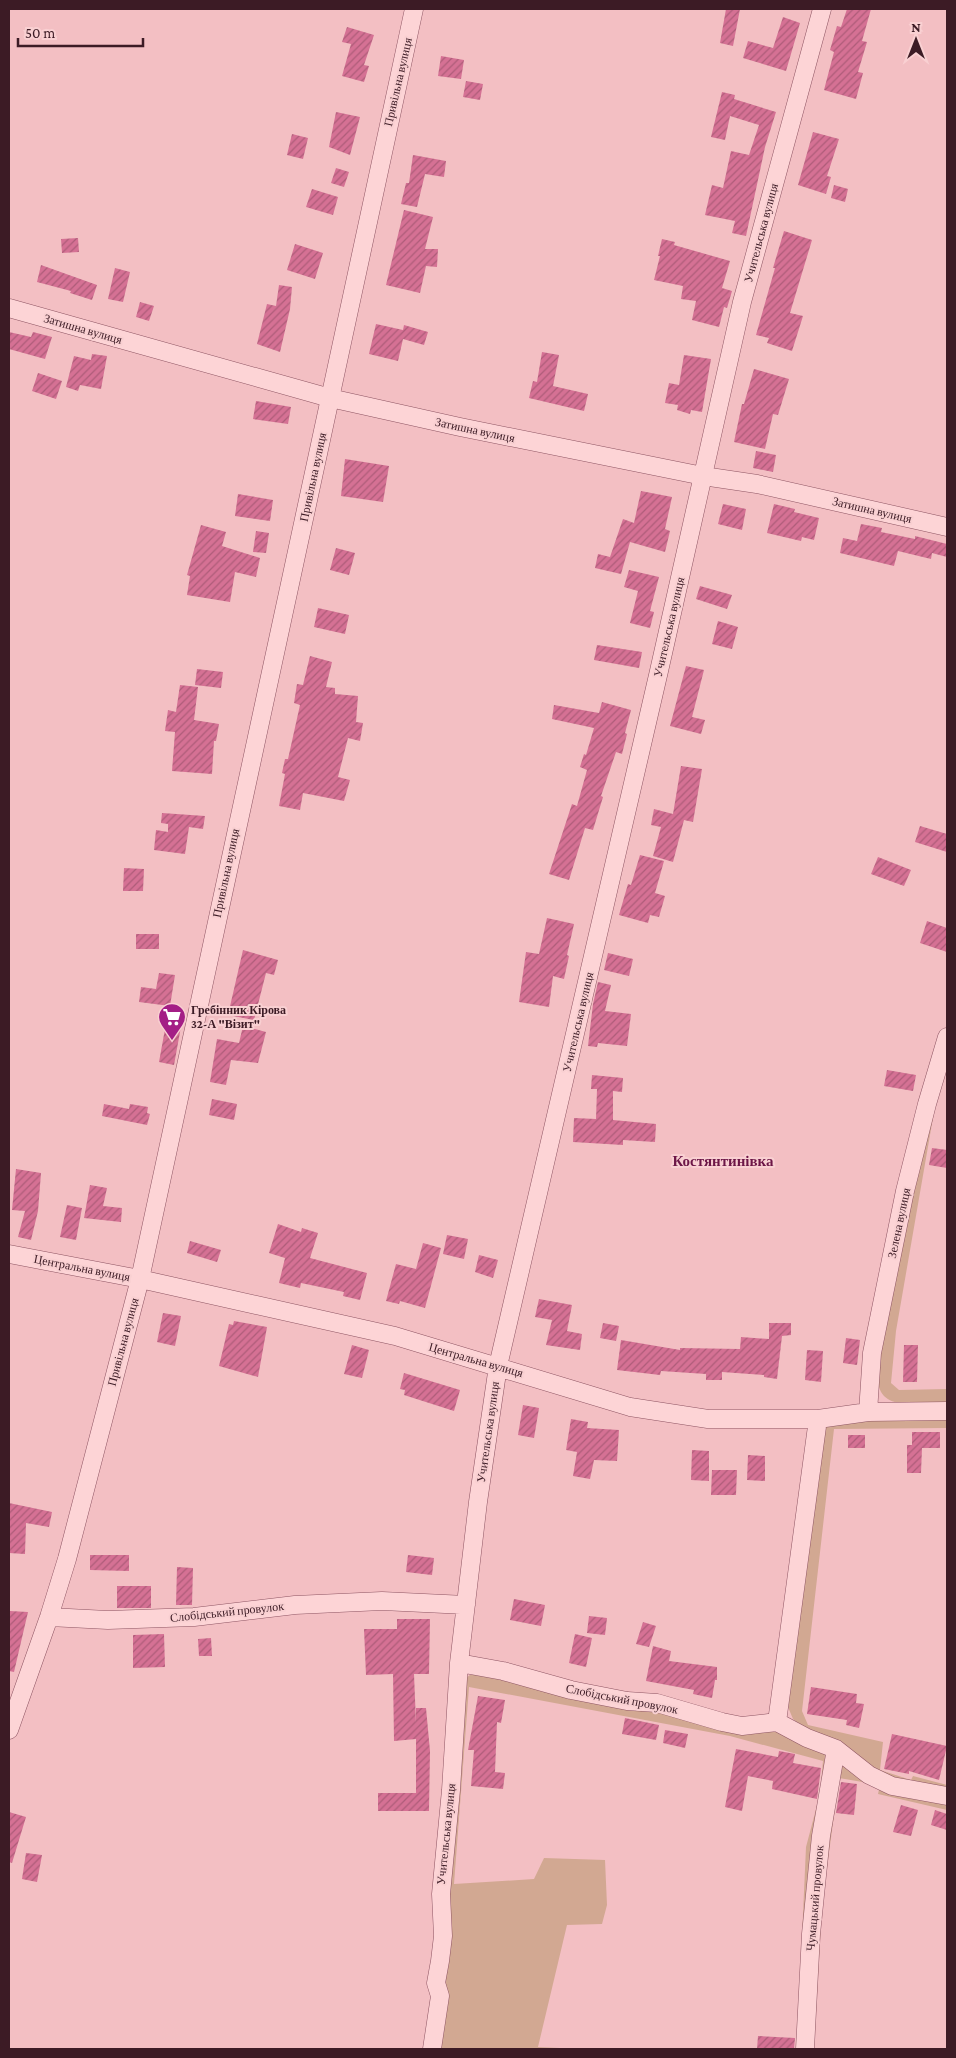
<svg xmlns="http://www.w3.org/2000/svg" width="956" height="2058" viewBox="0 0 956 2058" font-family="'Crimson Pro',serif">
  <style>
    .green { fill: #d2a892 }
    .building { fill: url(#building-hatch) }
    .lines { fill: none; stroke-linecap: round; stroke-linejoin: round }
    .minor-casing { stroke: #8e5563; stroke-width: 19 }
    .minor { stroke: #fdd4d6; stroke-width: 18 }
    .labels { text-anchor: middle; stroke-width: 4; stroke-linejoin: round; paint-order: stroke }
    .street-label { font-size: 12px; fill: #3c1b25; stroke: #f9d0d2 }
    .poi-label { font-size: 12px; font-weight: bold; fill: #3c1b25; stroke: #f9d0d2; text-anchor: start }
    .quarter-label { font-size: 15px; font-weight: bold; fill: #6d1647; stroke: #f9d0d2 }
  </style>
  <defs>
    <pattern id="building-hatch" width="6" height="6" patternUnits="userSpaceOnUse" patternTransform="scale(1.25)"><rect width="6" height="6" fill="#d57194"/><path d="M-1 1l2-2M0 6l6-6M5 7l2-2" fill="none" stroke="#ae5c79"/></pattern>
  </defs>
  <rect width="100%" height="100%" fill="#f3bfc3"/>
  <path class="green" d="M947,1067V1072H945L934,1112L896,1331L891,1383L899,1390L947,1389V1403C927,1403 886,1412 879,1387C877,1382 878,1376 877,1371L918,1170L943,1069Z
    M947,1417V1428L834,1429L802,1711L808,1725L883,1742L880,1770L911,1780L913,1776L947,1785V1794L887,1781L802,1727L793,1719L788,1707L822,1429L830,1422Z
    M485,1672L780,1730L828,1752L797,2049L806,1847L820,1794L823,1761L730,1736L469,1687L454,1884L534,1879L544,1858L605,1860L607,1905L602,1924L567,1925L538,2047L581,2049H439L463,1680L470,1675Z
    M840,1762L947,1800V1810L878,1794L880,1785L839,1778L822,1905L814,2049H808L816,1933Z"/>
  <path class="building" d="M726,9H740L733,46L720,43Z
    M847,9H871L862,41L867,42L858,72L863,73L856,99L824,90L834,52L830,50L837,26L841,27Z
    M783,17L800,23L786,71L743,58L748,41L773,48Z
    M347,27L374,35L364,65L369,66L364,82L342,76L351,44L342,42Z
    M441,56L464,60L461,79L438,76Z
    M466,81L483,84L480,100L463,97Z
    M722,92L735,95L734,99L776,112L765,147L746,236L732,233L735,221L705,215L712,185L723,188L731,151L749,155L759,125L730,116L725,140L711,137Z
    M336,112L360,117L350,155L329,147Z
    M813,132L839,139L827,176L831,177L826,194L798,185Z
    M292,134L308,138L303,159L287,155Z
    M413,155L446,161L444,177L425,174L417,207L401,204L406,183H409Z
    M336,168L349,172L344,187L331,183Z
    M834,185L848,189L845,202L831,198Z
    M312,189L338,197L333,215L306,207Z
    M404,210L433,217L425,249H438L437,267L426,266L420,293L386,285Z
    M784,231L812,240L790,313L803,316L792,351L767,343L769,338L756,335L775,268H773Z
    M78,238L79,252L62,253L61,239Z
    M662,239L675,242L674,245L730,261L722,288L732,291L727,308L724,307L719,327L692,320L696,301L681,299L683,286L654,280L660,256H658Z
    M295,244L323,253L315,279L287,270Z
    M41,265L97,285L92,300L70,293L71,291L37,282Z
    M115,268L130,272L123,302L108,299Z
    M279,285L292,287L290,309L280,352L257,344L267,304L276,306Z
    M140,302L154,306L149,321L136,317Z
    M376,324L403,330L404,325L428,332L424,345L403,339L398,361L369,354Z
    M9,332L31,337L33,332L52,337L45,359L9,349Z
    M542,352L559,355L553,386L588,394L584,411L529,398L533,381L537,382Z
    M92,354L107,356L101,389L80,385L78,391L66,387L74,356L91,360Z
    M684,355L711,359L702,412L691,410L690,414L677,410L678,405L665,403L669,383L679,385Z
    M754,369L789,379L778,415L773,414L765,449L734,442L742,404H744Z
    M38,373L62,381L56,399L32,391Z
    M256,401L291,407L288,424L253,419Z
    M756,451L776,455L773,472L753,468Z
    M345,459L389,466L383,502L341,496Z
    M641,491L672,497L665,529L670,531L665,552L630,542L621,574L595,568L598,554L610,557L623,519L634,523Z
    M238,494L273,500L270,521L235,516Z
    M723,504L746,509L742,530L718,524Z
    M774,504L795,509L794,512L819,518L814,540L802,537L801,541L767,533Z
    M861,524L882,528L881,532L915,539V536L947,544V557L932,553L931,559L898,551L894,566L840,553L843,538L857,541Z
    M201,525L226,532L222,546L260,558L256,577L235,572L230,602L187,595L190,576L187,575Z
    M256,531L269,533L266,553L253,552Z
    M336,548L355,553L349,575L330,570Z
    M629,570L659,577L650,611L654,612L650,628L630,623L638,591L624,587Z
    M700,586L732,595L727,609L696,599Z
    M318,608L349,615L345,634L314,627Z
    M718,621L738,627L732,649L712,644Z
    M597,645L642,652L639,668L594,660Z
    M310,656L332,662L326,687L335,688V694L358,696L356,722L363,723L360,741L348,738L338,777L350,780L344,801L303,793L300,810L279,806L285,774L282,773L285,759H288L300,705L294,703L297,684L303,685Z
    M686,666L704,670L692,717L705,720L701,734L670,726Z
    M197,669L223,672L221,688L195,685Z
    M180,685L198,687L194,720L219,724L216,741H214L212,774L172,771L175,732L165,731L168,710L176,712Z
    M602,702L631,710L625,733L627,734L622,754L616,752L601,796L603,797L593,830L585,828L569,880L549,874L572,804L577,806L587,770L580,767L584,754L586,755L594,728L552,719L554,705L599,713Z
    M681,766L702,769L693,822L684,820L673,862L653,856L661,827L651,825L654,809L673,814Z
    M162,813L205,816L203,829L189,827L185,854L154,850L156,830L168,832V824L161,823Z
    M920,826L947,834V852L915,842Z
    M640,855L664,861L655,893L665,896L659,917L650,915L648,923L619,915L628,884L631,885Z
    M878,857L911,870L904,886L871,874Z
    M124,868L144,869L143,891H123Z
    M547,918L574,924L567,955L569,956L564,979L553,976L549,1007L519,1002L526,952L539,954Z
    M927,921L947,928V952L920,943Z
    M136,934H159V949H136Z
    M243,950L278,960L274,975L266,973L254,1020L228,1015Z
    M608,953L633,959L629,976L604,970Z
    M159,973L175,975L170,1006L139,1002L141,987L156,989Z
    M598,982L611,985L605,1011L631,1014L627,1046L598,1043L597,1047L588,1046L593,1004Z
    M167,1018L182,1021L174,1065L159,1062Z
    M243,1026L266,1032L258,1063L231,1060L226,1085L210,1082L217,1039L239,1043Z
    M887,1070L916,1075L913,1091L884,1086Z
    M592,1075L623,1078L622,1092L613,1091V1120L656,1124L655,1142L623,1140V1145L573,1142L574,1118L596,1119L597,1089H591Z
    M212,1099L237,1104L234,1120L209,1115Z
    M104,1104L129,1109L130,1104L148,1107L147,1113L150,1114L147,1125L102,1116Z
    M932,1148L947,1150V1168L929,1165Z
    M16,1169L41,1173L38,1211L31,1240L18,1237L25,1211L12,1210Z
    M90,1185L107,1188L103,1206L122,1208L121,1222L84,1218Z
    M67,1205L82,1208L76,1240L60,1237Z
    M278,1224L301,1232L302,1228L318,1233L310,1258L367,1273L360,1300L343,1296L344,1292L301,1283L300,1288L279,1283L285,1258L269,1253Z
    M447,1235L468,1239L464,1259L443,1254Z
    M190,1241L221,1250L217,1262L187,1253Z
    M423,1243L441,1248L425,1308L400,1301L399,1304L386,1301L396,1264L416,1269Z
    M479,1255L498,1260L493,1278L475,1272Z
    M539,1299L572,1305L567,1331L582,1334L580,1350L546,1345L552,1320L535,1317Z
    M163,1313L181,1316L175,1346L157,1342Z
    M234,1321L267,1327L258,1377L219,1366L229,1324L233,1325Z
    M603,1323L619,1326L616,1341L600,1338Z
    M769,1323H791V1335L782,1336L777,1379L764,1377V1375L722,1372V1380H706V1374L661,1371L660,1375L617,1370L621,1340L680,1350V1348L740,1349L741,1337L769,1339Z
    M846,1338L860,1340L857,1365L843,1363Z
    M352,1345L369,1350L362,1378L344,1374Z
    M904,1345H918L917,1382H903Z
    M807,1350L823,1351L821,1382L805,1380Z
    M404,1373L460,1390L454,1411L404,1395L405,1390L400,1389Z
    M523,1405L539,1408L534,1438L518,1435Z
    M571,1419L588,1422L587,1428L619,1430L617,1461L594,1460L590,1479L573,1476L577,1452L566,1450Z
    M912,1432H940V1448H922L921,1473H907V1445H912Z
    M848,1435H865V1448H848Z
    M692,1450L709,1451V1481L691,1480Z
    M748,1455L765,1456V1481L747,1480Z
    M712,1470H737L736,1495H711Z
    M9,1503L52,1512L49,1527L26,1523L25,1554L9,1553Z
    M90,1555H129V1571L90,1570Z
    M408,1555L434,1558L432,1575L406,1572Z
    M177,1567L193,1568L192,1605H176Z
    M117,1586H151V1608H117Z
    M514,1599L545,1605L541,1626L510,1620Z
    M10,1611L28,1612L14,1672L9,1671Z
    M589,1616L607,1618L605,1635L587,1633Z
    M397,1619H430L429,1674H414L416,1723V1708H426L430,1751L429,1811H378V1793H416V1739L394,1741L393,1674L366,1675L364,1629H397Z
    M643,1622L656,1626L649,1647L636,1644Z
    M164,1634L165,1667L133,1668V1635Z
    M575,1634L592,1638L586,1667L569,1663Z
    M211,1638L212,1656H199L198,1639Z
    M653,1646L671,1651L669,1661L717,1667V1680H715L712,1698L693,1694L694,1690L646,1681Z
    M811,1687L857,1694L856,1703L864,1704L859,1728L846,1725L847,1720L807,1714Z
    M478,1696L505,1700L501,1723L497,1722L495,1772L505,1773L503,1789L471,1786L474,1750H468Z
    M625,1718L659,1725L656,1740L622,1734Z
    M665,1730L688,1734L685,1748L663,1743Z
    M892,1734L947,1746L939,1780L909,1771V1774L884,1769Z
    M736,1749L778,1757L779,1751L795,1754L793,1763L821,1768L817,1799L772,1789L773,1781L748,1776L742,1811L725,1807Z
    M841,1782L857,1784L854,1815L836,1813Z
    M901,1805L918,1810L911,1836L893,1832Z
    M935,1810L947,1814V1830L931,1825Z
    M9,1812L26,1817L12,1863L9,1862Z
    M26,1853L42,1855L37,1882L22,1879Z
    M758,2036L795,2038L794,2049H757Z"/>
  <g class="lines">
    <g class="minor-casing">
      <path id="minor" d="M9,308L330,398L460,427L703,476L757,484L947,527
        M9,1254L140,1279L395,1336L630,1407L708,1419H818L868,1412L947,1411
        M868,1412L872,1353L905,1191L927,1104L947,1037
        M49,1617L108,1620L194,1617L295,1605L382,1601L466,1605
        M459,1663L503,1671L571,1690L627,1701L657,1703L722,1722L742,1726L777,1722L807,1738L836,1749L869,1775L892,1786L947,1796
        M777,1722L818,1419
        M9,1730L49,1617L67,1559L140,1279L414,9
        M432,2049L440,1996L436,1983L440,1961L443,1936L441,1894L451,1790L459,1663L478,1502L498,1366L659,671L742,302L822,9
        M805,2049L811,1934L821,1836L836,1749"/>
    </g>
    <use href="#minor" class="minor"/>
  </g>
  <defs>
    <g id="supermarket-pin" transform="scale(1.4375)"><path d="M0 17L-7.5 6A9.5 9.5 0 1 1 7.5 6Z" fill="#a41e86" stroke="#f9d0d2"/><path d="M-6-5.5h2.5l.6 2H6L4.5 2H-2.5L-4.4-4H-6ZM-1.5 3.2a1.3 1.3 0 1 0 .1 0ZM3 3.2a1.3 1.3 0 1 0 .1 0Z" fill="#fff"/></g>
  </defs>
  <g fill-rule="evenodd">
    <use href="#supermarket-pin" x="172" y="1017"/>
  </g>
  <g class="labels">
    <g class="street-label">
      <text transform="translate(398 82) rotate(-77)" y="4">Привільна вулиця</text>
      <text transform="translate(761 233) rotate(-75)" y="4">Учительська вулиця</text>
      <text transform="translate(83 329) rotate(16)" y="4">Затишна вулиця</text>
      <text transform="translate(475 430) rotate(12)" y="4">Затишна вулиця</text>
      <text transform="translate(313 477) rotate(-78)" y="4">Привільна вулиця</text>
      <text transform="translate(872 510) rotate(13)" y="4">Затишна вулиця</text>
      <text transform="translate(669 627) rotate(-77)" y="4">Учительська вулиця</text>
      <text transform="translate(226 873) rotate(-78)" y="4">Привільна вулиця</text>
      <text transform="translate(578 1022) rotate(-77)" y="4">Учительська вулиця</text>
      <text transform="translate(899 1223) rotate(-78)" y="4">Зелена вулиця</text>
      <text transform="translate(82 1268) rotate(11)" y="4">Центральна вулиця</text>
      <text transform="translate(123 1342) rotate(-75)" y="4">Привільна вулиця</text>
      <text transform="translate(476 1360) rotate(16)" y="4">Центральна вулиця</text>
      <text transform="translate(488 1432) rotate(-82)" y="4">Учительська вулиця</text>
      <text transform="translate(227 1612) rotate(-6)" y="4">Слобідський провулок</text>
      <text transform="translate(622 1699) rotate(11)" y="4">Слобідський провулок</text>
      <text transform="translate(446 1834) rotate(-84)" y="4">Учительська вулиця</text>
      <text transform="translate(815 1898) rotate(-85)" y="4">Чумацький провулок</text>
    </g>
    <g class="poi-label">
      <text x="191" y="1014">Гребінник Кірова<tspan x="191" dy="14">32-А "Візит"</tspan></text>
    </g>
    <g class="quarter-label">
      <text x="723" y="1166">Костянтинівка</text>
    </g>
  </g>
  <rect width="956" height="2058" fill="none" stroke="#3c1b25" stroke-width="20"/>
  <g transform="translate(916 40)" stroke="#f9d0d2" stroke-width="4" paint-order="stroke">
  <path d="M0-4L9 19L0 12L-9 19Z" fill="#3c1b25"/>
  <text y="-8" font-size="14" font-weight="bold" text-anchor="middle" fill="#3c1b25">N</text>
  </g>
  <path d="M18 38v8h125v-8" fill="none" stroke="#3c1b25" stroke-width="2.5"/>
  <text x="25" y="38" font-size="15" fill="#3c1b25" stroke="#f9d0d2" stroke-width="4" paint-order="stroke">50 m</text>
</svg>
